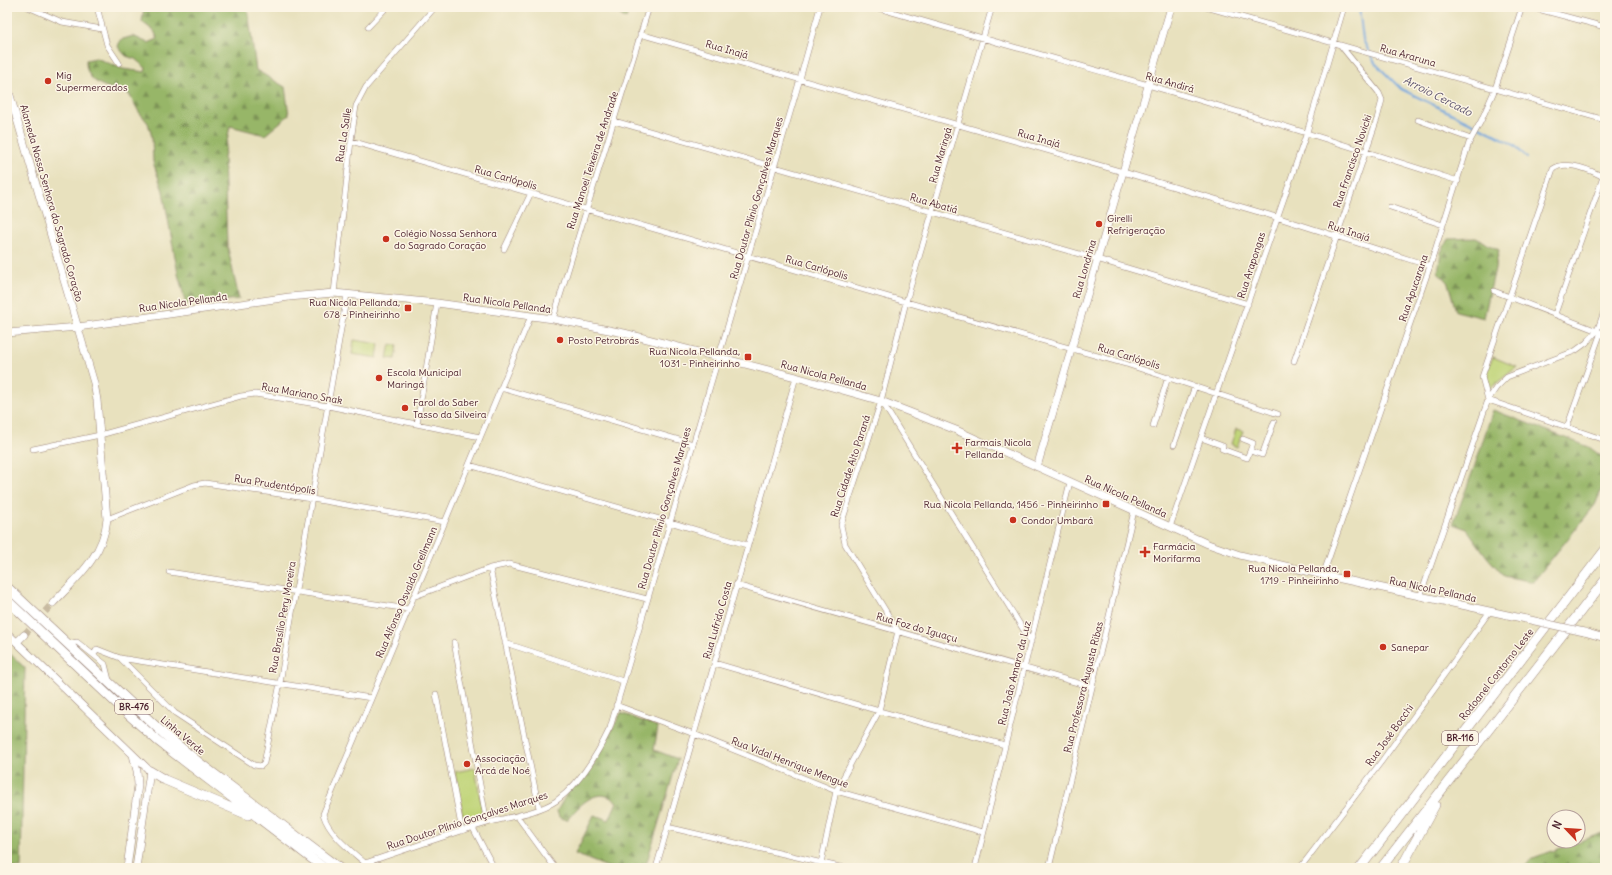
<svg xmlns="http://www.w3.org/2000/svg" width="1612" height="875" viewBox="0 0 1612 875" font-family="Delius,sans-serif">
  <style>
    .forest { fill: url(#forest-firs); stroke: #706a4a }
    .park { fill: #bfd477; stroke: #847a51 }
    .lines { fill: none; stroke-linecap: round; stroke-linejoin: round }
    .stream { stroke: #72a6de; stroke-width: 2 }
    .secondary-tunnel { stroke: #c8baa1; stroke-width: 7; stroke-dasharray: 7 3.5; stroke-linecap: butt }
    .street-casing { stroke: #998074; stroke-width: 6 }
    .secondary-casing { stroke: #998074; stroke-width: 8 }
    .highway-casing { stroke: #998074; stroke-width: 10 }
    .street { stroke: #fff; stroke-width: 5 }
    .secondary { stroke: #fff; stroke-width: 7 }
    .highway { stroke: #fff; stroke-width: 9 }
    .secondary-bridge-casing { stroke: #998074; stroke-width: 8; stroke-linecap: butt }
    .secondary-bridge { stroke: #fff; stroke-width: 7 }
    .poi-dot { fill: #c8321e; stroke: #fcf5e5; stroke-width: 1.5 }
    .labels { text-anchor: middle; stroke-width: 3; stroke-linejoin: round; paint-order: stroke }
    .shield { fill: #fcf5e5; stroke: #7f5f63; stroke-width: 1 }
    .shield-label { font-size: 9px; font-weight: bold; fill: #4a1f2b }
    .street-label { font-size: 10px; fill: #4a1f2b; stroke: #fcf5e5 }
    .poi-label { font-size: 10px; fill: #4a1f2b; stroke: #fcf5e5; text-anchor: start }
    .water-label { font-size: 11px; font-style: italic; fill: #584e6a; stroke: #fcf5e5 }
  </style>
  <defs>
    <pattern id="forest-firs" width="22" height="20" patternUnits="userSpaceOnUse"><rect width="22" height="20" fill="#97b668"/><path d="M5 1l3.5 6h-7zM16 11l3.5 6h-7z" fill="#7d9356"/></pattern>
  </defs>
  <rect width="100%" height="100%" fill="#fcf5e5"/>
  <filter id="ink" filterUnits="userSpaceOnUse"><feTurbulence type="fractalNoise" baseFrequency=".025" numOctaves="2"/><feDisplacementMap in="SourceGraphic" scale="8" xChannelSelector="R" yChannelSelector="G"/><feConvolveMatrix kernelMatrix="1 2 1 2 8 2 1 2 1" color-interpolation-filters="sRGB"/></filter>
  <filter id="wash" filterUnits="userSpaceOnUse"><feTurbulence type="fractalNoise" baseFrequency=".012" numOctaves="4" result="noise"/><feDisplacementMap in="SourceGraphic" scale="16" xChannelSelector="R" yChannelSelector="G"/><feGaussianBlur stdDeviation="0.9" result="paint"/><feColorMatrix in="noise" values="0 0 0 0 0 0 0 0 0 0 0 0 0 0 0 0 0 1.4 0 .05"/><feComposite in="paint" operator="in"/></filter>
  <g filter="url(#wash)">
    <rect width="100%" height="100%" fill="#e8e1be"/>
    <path class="forest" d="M144,7H247L249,18L256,70L285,87L289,115L265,135L230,126L224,157L227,244L239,299L186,304L178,274L163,191L153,162L152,137L148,123L139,112L129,94C110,87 85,86 86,60L96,58L123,69L145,72L146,68L135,59L126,56L118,47L120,40L133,36L148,43L158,39L154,31L142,22Z
      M609,7H629L626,19Z
      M1476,238L1499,250L1484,318L1456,311L1448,283L1438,272L1441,252L1448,239Z
      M1493,410L1589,447L1605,459V482L1595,505L1533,582L1504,576L1487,557L1467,529L1453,524L1475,465Z
      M7,651L25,668L21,868H7Z
      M621,713L658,727L654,750L678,759L645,868H610L575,854L594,815L609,820L617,802C597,784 579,806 567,820L559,817L557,811L567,793L592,767Z
      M1605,832V868H1525L1526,864L1533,858Z"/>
    <path class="park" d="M354,340L379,344L377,358L352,354Z
      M390,344L397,345L395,359L387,358Z
      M1493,357L1517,367L1489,389L1487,370Z
      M1236,429L1243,431L1237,447L1231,444Z
      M475,768L484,820L464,824L455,772Z"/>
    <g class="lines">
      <path class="stream" d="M1359,7L1363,40L1375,63L1401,89L1500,137L1514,145L1527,158"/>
    </g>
  </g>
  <g filter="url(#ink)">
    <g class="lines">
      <path class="secondary-tunnel" d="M24,635L53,603"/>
      <g class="street-casing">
        <path id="street" d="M28,7L62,22L102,29
          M97,7L107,45L119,63
          M875,7C966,34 1057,59 1148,85C1252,115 1355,148 1458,181
          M1206,7L1605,120
          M1530,7L1605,27
          M368,27L387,7
          M640,34L1123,172L1276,217L1430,266
          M1418,120L1471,139
          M614,121L1097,259L1248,304
          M351,141L906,302L1126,364L1278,414
          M1390,207L1443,225
          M504,249L531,193
          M1494,291L1605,334
          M334,293L351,141L356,106L366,87L435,7
          M1555,314L1603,177
          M553,319C584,215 617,111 649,7
          M1294,361L1377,119L1382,100L1379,93L1341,46
          M501,388L693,444
          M1488,400L1482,377L1553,169C1566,159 1593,171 1605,178
          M1488,400L1605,440
          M882,402L1031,642
          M417,424L437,303
          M1153,426L1168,377
          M1567,427L1601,332
          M1201,438L1223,446L1222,449L1247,458L1250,451L1262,455L1274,422
          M1243,439L1253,443L1250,451
          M1174,445L1195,386
          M33,449L100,435L241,396L255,394L328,406L480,437
          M469,465L670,522L747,545
          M107,519L194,485L205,483L312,499L445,522
          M1170,527L1307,132L1344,7
          M490,568L539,808
          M169,572L408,609
          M1323,575L1430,266L1469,143L1481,121L1495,89L1522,7
          M736,585L1092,687
          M413,597L490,568L509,564L647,599
          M1420,597L1488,400L1496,388L1507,377L1575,351L1586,343L1597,331L1605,309
          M454,642L487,823
          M505,643L623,681
          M67,644L77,642L105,664L109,680
          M94,654L97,649L120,658L371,698
          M120,658L175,713L254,765L261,766L264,763L280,683L347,294
          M714,663L879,711L1005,745
          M436,694L462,831
          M616,705L694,734L836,791L983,832
          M517,816L555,868
          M667,827L844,868
          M473,828L494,868
          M365,863C349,849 329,834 323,814L531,316
          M361,868L365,863C405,850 446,835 487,823C508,817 538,813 556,801C580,784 598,753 610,728L800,79L820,7
          M656,868L796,377
          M820,868L836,791L879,711L898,631L845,544L841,525L881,401L906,302L992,7
          M975,868L1070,482
          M1049,868L1134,511
          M1300,868L1381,762L1490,611"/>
      </g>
      <g class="secondary-casing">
        <path id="secondary" d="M7,85L94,383L97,400L107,519C104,555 77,578 53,603
          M7,333L78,327L289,297L334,293L437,303L553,319L624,333L796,377L881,401L956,430L1208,544L1240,555L1323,575L1526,619
          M1037,467L1171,7
          M1584,632L1605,638
          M7,633L150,771L136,868
          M17,642L24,635
          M127,868L138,785L137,771L133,755"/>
      </g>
      <g class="highway-casing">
        <path id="highway" d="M7,587L164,734L201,764L339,868
          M7,600L130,716L158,741L324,868
          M150,771L165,780L248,815
          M1360,868L1605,550
          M1381,868L1605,580
          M1401,868L1435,805"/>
      </g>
      <use href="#street" class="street"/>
      <use href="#secondary" class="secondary"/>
      <use href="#highway" class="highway"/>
      <g class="secondary-bridge-casing">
        <path id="secondary-bridge" d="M1526,619L1584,632"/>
      </g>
      <use href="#secondary-bridge" class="secondary-bridge"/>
    </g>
  </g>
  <g class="poi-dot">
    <circle cx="48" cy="81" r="4"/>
    <circle cx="1099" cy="224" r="4"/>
    <circle cx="386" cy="239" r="4"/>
    <rect x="404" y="304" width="8" height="8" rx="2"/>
    <circle cx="560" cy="340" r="4"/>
    <rect x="744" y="353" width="8" height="8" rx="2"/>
    <circle cx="379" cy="378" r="4"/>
    <circle cx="405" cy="408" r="4"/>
    <path d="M955 442h4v4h4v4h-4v4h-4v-4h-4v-4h4z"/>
    <rect x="1102" y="500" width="8" height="8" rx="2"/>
    <circle cx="1013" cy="520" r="4"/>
    <path d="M1143 546h4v4h4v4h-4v4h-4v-4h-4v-4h4z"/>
    <rect x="1343" y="570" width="8" height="8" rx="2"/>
    <circle cx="1383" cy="647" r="4"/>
    <circle cx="467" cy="764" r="4"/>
  </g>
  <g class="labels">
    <g class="shield">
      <rect x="115" y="700" width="38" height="14" rx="3"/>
      <rect x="1442" y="731" width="36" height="14" rx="3"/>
    </g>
    <g class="shield-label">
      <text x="134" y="710">BR-476</text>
      <text x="1460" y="741">BR-116</text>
    </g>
    <g class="street-label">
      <text transform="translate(727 49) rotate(16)" y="4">Rua Inajá</text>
      <text transform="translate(1408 55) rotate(16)" y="4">Rua Araruna</text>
      <text transform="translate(1170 82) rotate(16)" y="4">Rua Andirá</text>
      <text transform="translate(343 135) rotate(-81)" y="4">Rua La Salle</text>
      <text transform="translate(1039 138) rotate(16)" y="4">Rua Inajá</text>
      <text transform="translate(940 155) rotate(-74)" y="4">Rua Maringá</text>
      <text transform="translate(592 160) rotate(-72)" y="4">Rua Manoel Teixeira de Andrade</text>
      <text transform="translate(1352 161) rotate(-71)" y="4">Rua Francisco Novicki</text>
      <text transform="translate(506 177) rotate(16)" y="4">Rua Carlópolis</text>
      <text transform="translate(756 198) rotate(-74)" y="4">Rua Doutor Plínio Gonçalves Marques</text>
      <text transform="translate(52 203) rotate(74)" y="4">Alameda Nossa Senhora do Sagrado Coração</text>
      <text transform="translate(934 203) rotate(16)" y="4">Rua Abatiá</text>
      <text transform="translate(1349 231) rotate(18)" y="4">Rua Inajá</text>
      <text transform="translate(1251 265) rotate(-72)" y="4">Rua Arapongas</text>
      <text transform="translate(817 267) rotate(16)" y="4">Rua Carlópolis</text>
      <text transform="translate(1084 269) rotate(-74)" y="4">Rua Londrina</text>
      <text transform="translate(1413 288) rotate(-71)" y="4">Rua Apucarana</text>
      <text transform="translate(183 302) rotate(-8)" y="4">Rua Nicola Pellanda</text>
      <text transform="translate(507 303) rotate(8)" y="4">Rua Nicola Pellanda</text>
      <text transform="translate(1129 356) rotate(17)" y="4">Rua Carlópolis</text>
      <text transform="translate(824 375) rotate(15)" y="4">Rua Nicola Pellanda</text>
      <text transform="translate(302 393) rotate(10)" y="4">Rua Mariano Snak</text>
      <text transform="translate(850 466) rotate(-72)" y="4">Rua Cidade Alto Paraná</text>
      <text transform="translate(275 484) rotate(9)" y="4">Rua Prudentópolis</text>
      <text transform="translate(1126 496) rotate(24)" y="4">Rua Nicola Pellanda</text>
      <text transform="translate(664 508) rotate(-74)" y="4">Rua Doutor Plínio Gonçalves Marques</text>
      <text transform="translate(1433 589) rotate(12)" y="4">Rua Nicola Pellanda</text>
      <text transform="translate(406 592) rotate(-67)" y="4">Rua Alfonso Osvaldo Grellmann</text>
      <text transform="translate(282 617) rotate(-80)" y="4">Rua Brasílio Pery Moreira</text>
      <text transform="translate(717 620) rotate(-74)" y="4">Rua Lufrido Costa</text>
      <text transform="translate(917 627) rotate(16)" y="4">Rua Foz do Iguaçu</text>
      <text transform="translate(1014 673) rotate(-76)" y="4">Rua João Amaro da Luz</text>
      <text transform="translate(1496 674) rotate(-52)" y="4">Rodoanel Contorno Leste</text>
      <text transform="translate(1083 687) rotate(-76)" y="4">Rua Professora Augusta Ribas</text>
      <text transform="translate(183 735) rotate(40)" y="4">Linha Verde</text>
      <text transform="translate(1389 735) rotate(-54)" y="4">Rua José Bocchi</text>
      <text transform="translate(790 762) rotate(21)" y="4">Rua Vidal Henrique Mengue</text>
      <text transform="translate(467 820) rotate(-18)" y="4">Rua Doutor Plínio Gonçalves Marques</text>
    </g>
    <g class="poi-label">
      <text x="56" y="79">Mig<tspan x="56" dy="12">Supermercados</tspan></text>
      <text x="1107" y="222">Girelli<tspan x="1107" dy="12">Refrigeração</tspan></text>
      <text x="394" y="237">Colégio Nossa Senhora<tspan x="394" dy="12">do Sagrado Coração</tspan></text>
      <text x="400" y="306" text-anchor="end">Rua Nicola Pellanda,<tspan x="400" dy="12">678 - Pinheirinho</tspan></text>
      <text x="568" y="344">Posto Petrobrás</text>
      <text x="740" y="355" text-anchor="end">Rua Nicola Pellanda,<tspan x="740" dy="12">1031 - Pinheirinho</tspan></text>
      <text x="387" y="376">Escola Municipal<tspan x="387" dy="12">Maringá</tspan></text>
      <text x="413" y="406">Farol do Saber<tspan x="413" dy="12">Tasso da Silveira</tspan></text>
      <text x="965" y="446">Farmais Nicola<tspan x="965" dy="12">Pellanda</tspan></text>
      <text x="1098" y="508" text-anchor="end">Rua Nicola Pellanda, 1456 - Pinheirinho</text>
      <text x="1021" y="524">Condor Umbará</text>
      <text x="1153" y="550">Farmácia<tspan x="1153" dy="12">Morifarma</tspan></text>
      <text x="1339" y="572" text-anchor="end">Rua Nicola Pellanda,<tspan x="1339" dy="12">1719 - Pinheirinho</tspan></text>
      <text x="1391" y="651">Sanepar</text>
      <text x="475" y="762">Associação<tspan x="475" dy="12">Arcá de Noé</tspan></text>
    </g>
    <g class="water-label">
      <text transform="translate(1438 96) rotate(27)" y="4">Arroio Cercado</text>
    </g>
  </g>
  <rect width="1612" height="875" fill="none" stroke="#fcf5e5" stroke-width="24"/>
  <g transform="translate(1566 829) rotate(295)"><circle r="19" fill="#fcf5e5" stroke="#b59f9b"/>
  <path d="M0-3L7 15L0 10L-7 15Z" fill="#c8321e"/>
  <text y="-6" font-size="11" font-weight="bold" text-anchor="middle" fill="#4a1f2b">N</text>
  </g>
</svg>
